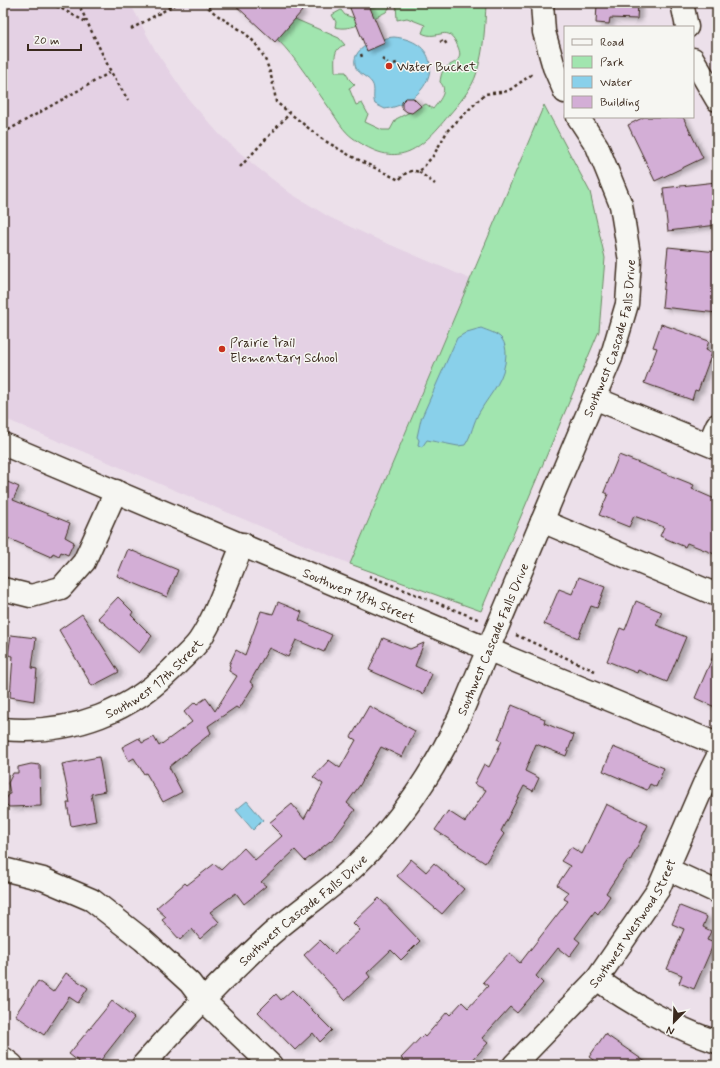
<svg xmlns="http://www.w3.org/2000/svg" width="720" height="1068" viewBox="0 0 720 1068" font-family="Mynerve,sans-serif">
  <style>
    .built { fill: #e4d1e4 }
    .green { fill: #a1e5af; stroke: #6e8866 }
    .water { fill: #89d0ea; stroke: #6a8e98 }
    .building { fill: #d3aed6; stroke: #3b2a1e; filter: url(#shadow) }
    .lines { fill: none; stroke-linecap: round; stroke-linejoin: round }
    .minor-casing { stroke: #3b2a1e; stroke-width: 25 }
    .path { stroke: #3b2a1e; stroke-width: 2.5; stroke-dasharray: 3 3; stroke-linecap: butt }
    .minor { stroke: #f6f6f2; stroke-width: 22 }
    .poi-dot { fill: #c8321e; stroke: #f6f6f2; stroke-width: 1.5 }
    .labels { text-anchor: middle; stroke-width: 3; stroke-linejoin: round; paint-order: stroke }
    .poi-label { font-size: 13px; fill: #3b2a1e; stroke: #f6f6f2; text-anchor: start }
    .street-label { font-size: 13px; fill: #3b2a1e; stroke: #f6f6f2 }
  </style>
  <defs>
    <filter id="shadow"><feDropShadow dx="4.5" dy="2.5" stdDeviation="2" flood-color="#0004"/></filter>
  </defs>
  <rect width="100%" height="100%" fill="#ece0ea"/>
  <filter id="ink" filterUnits="userSpaceOnUse"><feTurbulence type="fractalNoise" baseFrequency=".025" numOctaves="2"/><feDisplacementMap in="SourceGraphic" scale="8" xChannelSelector="R" yChannelSelector="G"/><feConvolveMatrix kernelMatrix="1 2 1 2 8 2 1 2 1" color-interpolation-filters="sRGB"/></filter>
  <g filter="url(#ink)">
    <path class="built" d="M3,3H130L155,50L190,101L220,135L254,165L290,193L329,217L370,236L470,279L350,564L3,418Z"/>
    <path class="green" d="M368,3H390V7L386,12C372,19 350,32 335,27L336,22L332,15L341,10L345,15L354,18L371,10Z
      M396,3H486C485,26 484,50 477,72C472,89 460,102 449,115C419,152 397,170 353,138C343,131 337,119 330,109C313,86 298,60 277,39L295,19L339,38L345,45C332,48 335,62 335,72H346L349,79L355,85L349,88L356,105L362,103L368,114L365,122L382,130H390L396,119L426,104L433,109C439,101 449,91 440,82C442,67 445,68 457,61C461,56 460,52 458,47C448,21 438,42 422,33L425,25L407,18L397,20Z
      M544,105L590,192L605,258L599,331L481,611L350,564Z"/>
    <path class="water" d="M394,37C449,42 437,101 385,109L375,104C372,97 376,89 372,83C368,77 360,75 356,68C348,48 379,38 394,37Z
      M481,328C488,331 497,333 502,339C505,343 506,350 506,354C505,380 492,391 480,411C473,422 472,435 465,445L458,446L427,440L422,447L418,445L419,440L417,437L421,419L457,338L467,332Z
      M247,801L263,820L253,830L236,810Z"/>
    <path class="building" d="M233,3H293L302,11L275,42Z
      M348,3H368L385,43L367,51Z
      M597,3H638L637,19L610,18L609,24L596,23Z
      M406,98H413L421,106L412,113L407,112L402,108V102Z
      M644,117H683L703,158L655,181L628,125Z
      M716,182L717,225L668,231L663,188Z
      M668,247L717,252V313L662,307Z
      M661,324L709,341L706,350L712,353L698,391L695,390L692,400L644,383L657,348L653,347Z
      M619,455L694,485L692,489L717,500V555L687,543L685,547L660,536L664,527L634,516L629,527L599,515L608,494L604,492Z
      M3,480L19,487L13,500L70,523L65,537L74,542L68,555L61,552L59,556L53,553L51,557L3,536Z
      M128,549L178,570L167,597L117,576Z
      M579,577L605,587L597,608L591,606L578,638L544,624L559,589L572,594Z
      M118,597L133,612L131,615L152,636L139,653L98,618Z
      M636,601L662,612L656,625L686,637L667,682L638,670L637,673L607,661L620,628L625,630Z
      M278,602L302,612L299,620L332,635L324,652L296,640L288,657L269,648L250,682L254,685L239,709L236,707L208,726L211,733L169,767L182,792L163,802L146,773L144,774L134,758L129,761L122,747L139,738L142,743L154,737L159,746L192,722L184,712L195,702L197,704L206,698L215,711L237,676L229,671L230,666L229,665L236,650L245,655L261,611L273,614Z
      M82,614L119,672L92,686L59,630Z
      M11,635L36,638L32,668L37,669L34,701L10,697L13,656L8,655Z
      M383,638L410,649L424,643L415,666L432,674L423,694L369,670Z
      M717,647V708L695,698Z
      M512,705L545,719L544,723L574,735L566,756L536,744L525,771L539,778L533,791L524,786L501,831L504,834L485,863L435,830L448,811L465,822L486,790L474,784L484,764L489,767L502,741L498,739Z
      M369,706L415,731L402,757L381,747L360,785L347,803L355,810L334,838L305,861L295,850L261,882L266,886L244,904L236,893L210,912L219,922L200,939L192,929L180,940L162,920L166,917L156,908L185,883L187,885L214,864L221,870L244,848L255,860L282,836L269,823L292,804L304,819L323,784L313,777L329,760L340,768L356,740L351,737Z
      M613,747L664,768L656,787L650,784L647,790L603,771Z
      M99,757L105,791L91,794L96,821L71,826L67,803H70L62,764Z
      M31,764L40,765L41,806L9,807L4,802L10,793L8,783L13,773H18V767Z
      M606,804L648,825L630,861L628,860L606,893L610,896L598,914L595,911L575,938L580,942L569,957L558,948L536,976L543,983L517,1013L510,1007L482,1038L488,1043L468,1065H409L401,1058L423,1035L425,1037L447,1012L450,1015L462,1002L468,1008L488,986L483,982L509,953L520,963L568,901L564,899L568,892L557,885L570,866L561,861L571,847L582,854Z
      M411,859L426,872L434,863L464,889L442,914L397,876Z
      M379,898L420,941L401,960L391,950L367,973L370,977L345,1000L304,955L320,940L334,954L360,930L353,923Z
      M680,906L707,917L703,927L711,931L707,940L714,943L694,989L679,983L682,975L667,969L684,929L672,924Z
      M66,973L88,988L78,1003L69,997L44,1035L15,1015L38,981L53,992Z
      M292,990L332,1030L320,1042L313,1033L295,1050L258,1012L276,994L281,1000Z
      M112,1001L134,1018L97,1065H83L69,1054Z
      M605,1034L650,1065H600L589,1057Z"/>
    <g class="lines">
      <g class="minor-casing">
        <g id="minor">
          <path d="M542,3L544,32L554,67L565,92"/>
          <path d="M682,3L687,27"/>
          <path d="M693,59L717,100"/>
          <path d="M594,398L717,448"/>
          <path id="s1" d="M3,444L511,659L717,744"/>
          <path d="M709,444L717,425"/>
          <path d="M542,521L717,595"/>
          <path d="M3,589L31,596L61,588L84,562L116,491"/>
          <path id="s2" d="M3,729C72,735 133,712 180,661C186,655 194,648 199,641C218,613 229,575 243,544"/>
          <path d="M3,869L43,879L92,900L143,940L190,983L202,999L271,1065"/>
          <path d="M667,869L717,892"/>
          <path d="M597,979C631,1004 677,1029 717,1042"/>
          <path d="M3,1058L12,1065"/>
          <path id="s3" d="M143,1065C183,1020 225,977 269,936C297,911 329,891 356,865C399,823 434,772 459,718L611,358L627,304L630,261L621,205L597,146L578,117"/>
          <path id="s4" d="M514,1065L597,979L658,890L704,784L717,758"/>
        </g>
      </g>
      <path class="path" d="M51,3L86,22
        M78,3L111,72L128,100
        M204,3C217,17 224,19 239,29C265,46 272,73 276,102L322,139L349,155L399,180C405,173 410,169 419,172L433,156L448,130L485,94L508,91L534,73
        M131,29L178,3
        M440,42L444,40L447,45
        M361,54L362,57
        M382,59L388,63
        M394,64L399,62
        M3,133L111,72
        M240,167L290,113
        M419,172L435,184
        M369,576L480,620
        M516,635L595,671"/>
      <use href="#minor" class="minor"/>
    </g>
  </g>
  <g class="poi-dot">
    <circle cx="389" cy="66" r="4"/>
    <circle cx="222" cy="349" r="4"/>
  </g>
  <g class="labels">
    <g class="poi-label">
      <text x="397" y="71">Water Bucket</text>
      <text x="230" y="347">Prairie Trail<tspan x="230" dy="15">Elementary School</tspan></text>
    </g>
    <g class="street-label">
      <text dy="5" stroke="none"><textPath href="#s3" startOffset="883">Southwest Cascade Falls Drive</textPath></text>
      <text dy="5" stroke="none"><textPath href="#s1" startOffset="387">Southwest 18th Street</textPath></text>
      <text dy="5" stroke="none"><textPath href="#s3" startOffset="559">Southwest Cascade Falls Drive</textPath></text>
      <text dy="5" stroke="none"><textPath href="#s2" startOffset="165">Southwest 17th Street</textPath></text>
      <text dy="5" stroke="none"><textPath href="#s3" startOffset="223">Southwest Cascade Falls Drive</textPath></text>
      <text dy="5" stroke="none"><textPath href="#s4" startOffset="186">Southwest Westwood Street</textPath></text>
    </g>
  </g>
  <rect width="720" height="1068" fill="none" stroke="#f6f6f2" stroke-width="16"/>
  <rect x="8" y="8" width="704" height="1052" fill="none" stroke="#3b2a1e" stroke-width="1.5" filter="url(#ink)"/>
  <rect x="564" y="26" width="130" height="92" fill="#f6f6f2" stroke="#aba49d"/>
  <rect x="572" y="39" width="20" height="6" fill="#f6f6f2" stroke="#aba49d"/>
  <text x="600" y="46" font-size="12" fill="#3b2a1e">Road</text>
  <rect x="572" y="56" width="20" height="12" fill="#a1e5af" stroke="#aba49d"/>
  <text x="600" y="66" font-size="12" fill="#3b2a1e">Park</text>
  <rect x="572" y="76" width="20" height="12" fill="#89d0ea" stroke="#aba49d"/>
  <text x="600" y="86" font-size="12" fill="#3b2a1e">Water</text>
  <rect x="572" y="96" width="20" height="12" fill="#d3aed6" stroke="#aba49d"/>
  <text x="600" y="106" font-size="12" fill="#3b2a1e">Building</text>
  <g transform="translate(674 1022) rotate(203)" stroke="#f6f6f2" stroke-width="3" paint-order="stroke">
  <path d="M0-3L7 15L0 10L-7 15Z" fill="#3b2a1e"/>
  <text y="-6" font-size="11" font-weight="bold" text-anchor="middle" fill="#3b2a1e">N</text>
  </g>
  <path d="M28 44v6h53v-6" fill="none" stroke="#3b2a1e" stroke-width="2"/>
  <text x="34" y="44" font-size="12" fill="#3b2a1e" stroke="#f6f6f2" stroke-width="3" paint-order="stroke">20 m</text>
</svg>
